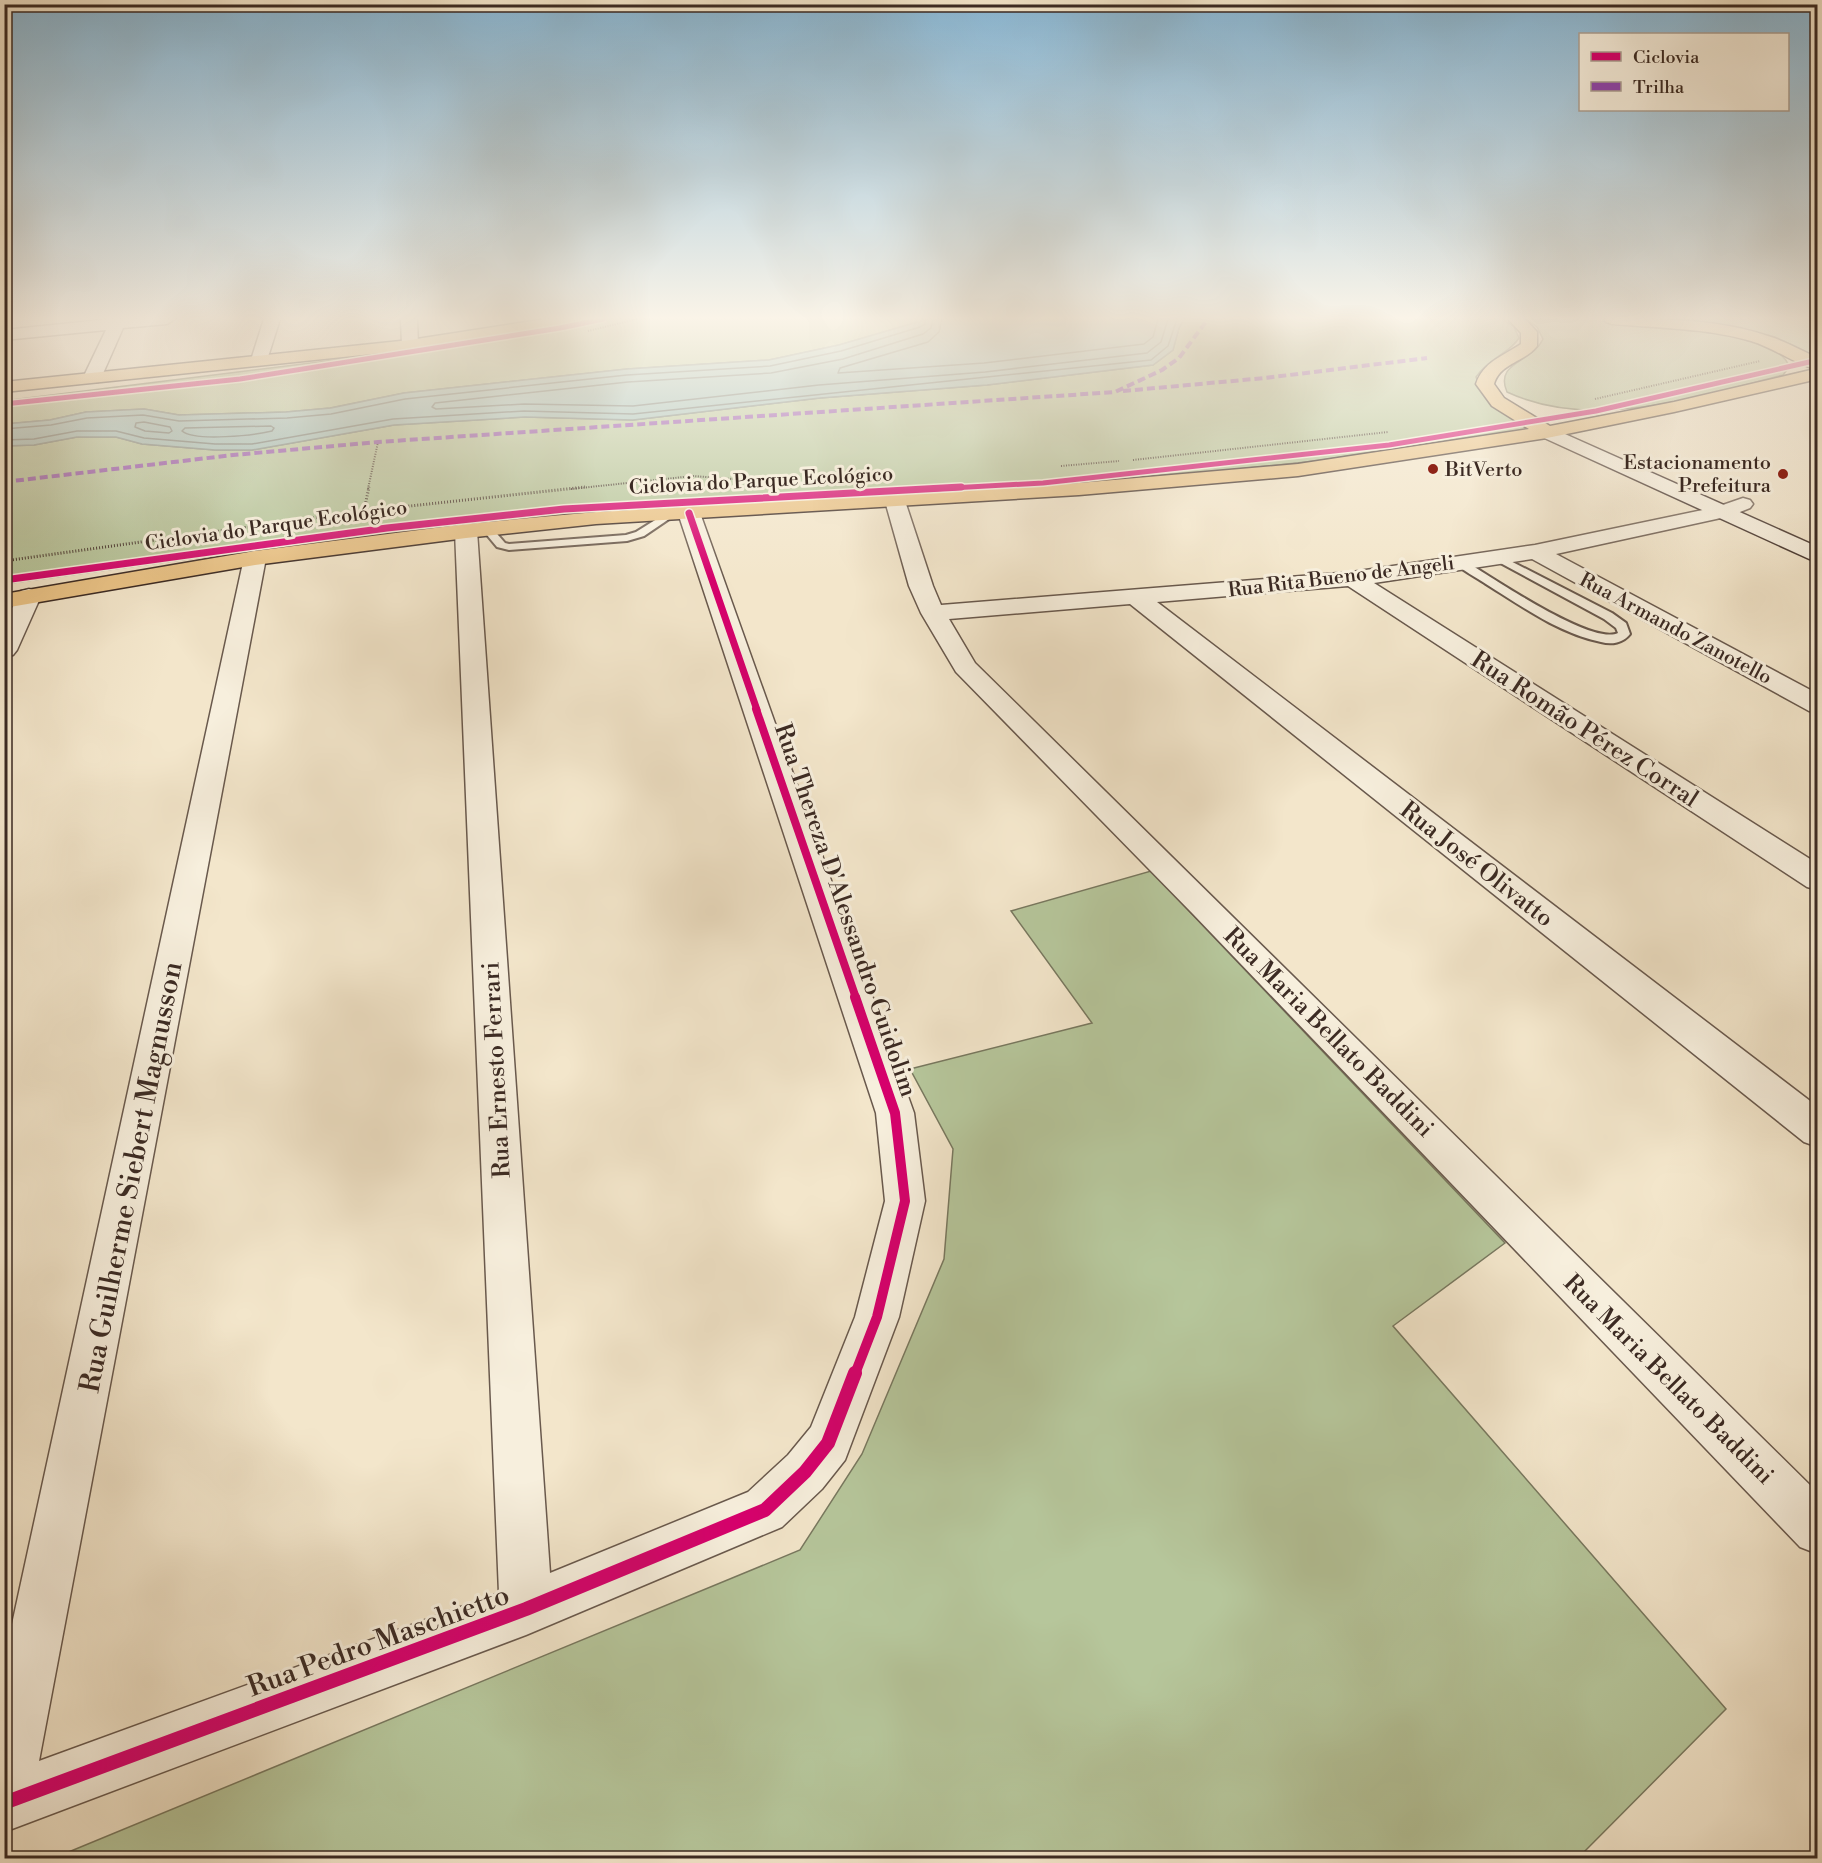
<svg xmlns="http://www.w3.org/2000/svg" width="1822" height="1863" viewBox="0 0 1822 1863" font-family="'Libre Bodoni',serif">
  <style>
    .green { fill: #b6c69b; stroke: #78785f; stroke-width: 1.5 }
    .water { fill: #9cbebb; stroke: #75837e; stroke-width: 1.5 }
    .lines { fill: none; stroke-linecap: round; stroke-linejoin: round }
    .shore { stroke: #6c746f; stroke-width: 1.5 }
    .lane-casing { stroke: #69594d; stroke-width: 4 }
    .street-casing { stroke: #69594d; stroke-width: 3 }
    .secondary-casing { stroke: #3b2a23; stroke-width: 3 }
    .primary-casing { stroke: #3b2a23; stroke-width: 3 }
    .path-far1 { stroke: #3b2a23; stroke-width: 2; stroke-dasharray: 1 1.5; stroke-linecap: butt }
    .path { stroke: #3b2a23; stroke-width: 3; stroke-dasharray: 1 2; stroke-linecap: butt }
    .lane { fill: #f7efdd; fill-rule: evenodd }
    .street { fill: #f7efdd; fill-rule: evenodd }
    .secondary { fill: #f7efdd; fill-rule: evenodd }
    .primary { fill: #eac386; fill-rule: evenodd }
    .quiet { stroke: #8e44ad; stroke-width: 4; stroke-dasharray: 8 4; stroke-linecap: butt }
    .cycleway-far4-casing { stroke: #f7efdd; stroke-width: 8 }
    .cycleway-far3-casing { stroke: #f7efdd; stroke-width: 10 }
    .cycleway-far2-casing { stroke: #f7efdd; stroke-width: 12 }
    .cycleway-far1-casing { stroke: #f7efdd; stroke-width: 14 }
    .cycleway-casing { stroke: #f7efdd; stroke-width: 18 }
    .cycleway-far4 { stroke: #d6006c; stroke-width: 5 }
    .cycleway-far3 { stroke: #d6006c; stroke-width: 7 }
    .cycleway-far2 { stroke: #d6006c; stroke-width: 8 }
    .cycleway-far1 { stroke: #d6006c; stroke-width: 10 }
    .cycleway { stroke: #d6006c; stroke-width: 14 }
    .poi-dot { fill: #8f2418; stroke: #f7efdd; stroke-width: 2 }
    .labels { text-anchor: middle; stroke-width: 6; stroke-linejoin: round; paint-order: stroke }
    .far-poi-label { font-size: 20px; fill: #3b2a23; stroke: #f7efdd; text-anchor: end }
    .far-street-label { font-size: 20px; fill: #3b2a23; stroke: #f7efdd }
    .street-label { font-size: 24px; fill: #3b2a23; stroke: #f7efdd }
    .near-street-label { font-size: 28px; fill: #3b2a23; stroke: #f7efdd }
  </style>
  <rect width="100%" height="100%" fill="#f3e6cb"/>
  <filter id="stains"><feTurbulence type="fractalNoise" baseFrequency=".00333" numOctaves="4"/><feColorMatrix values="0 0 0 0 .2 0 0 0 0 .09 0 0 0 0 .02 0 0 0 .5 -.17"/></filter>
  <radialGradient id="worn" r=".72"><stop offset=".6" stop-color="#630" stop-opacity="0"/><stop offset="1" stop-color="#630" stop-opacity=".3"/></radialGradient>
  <path class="green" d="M597,319H928L839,345L769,360L627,369L404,393L330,408L286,412L179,415L144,409L86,412L50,420L5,424L4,401L448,346Z
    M1184,319H1503L1514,327L1519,338C1509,354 1490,357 1476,377C1484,404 1506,414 1529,429L1315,461L1073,486L681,507L394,531L5,584L4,446L34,445L77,437H116L142,444L215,450H252L394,425L525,417L633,420L820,398L987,385L1153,365L1173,350L1179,328Z
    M1526,319C1568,319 1780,323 1789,367L1783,375C1696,397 1593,432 1507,392C1494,362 1532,363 1543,339L1537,327Z
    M1682,319H1817V357L1775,337L1732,326Z
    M1151,871L1505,1243L1393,1326L1726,1709L1578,1858H54L800,1550L862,1454L944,1259L953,1149L910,1069L1092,1023L1011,911Z"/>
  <path class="water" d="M928,319H1184L1179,328L1173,350L1153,365L987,385L820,398L633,420L525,417L394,425L252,450H215L142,444L116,437H77L34,445L5,446V424L50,420L86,412L144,409L179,415L286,412L331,408L404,393L627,369L769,360L839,345Z"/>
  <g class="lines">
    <path class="shore" d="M933,319L931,328L923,334L843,359L771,373L628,382L435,403L432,407L436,409L524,404L633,406L819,385L985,372L1147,353L1161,342L1168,319
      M942,319L939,332L928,342L840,368L838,373L984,363L1144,344L1153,337L1158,319
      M144,422L170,427L172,431L169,433L145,431L135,427L136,423Z
      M271,426L274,428L272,431C255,435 195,442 182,431L185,428Z
      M4,429L51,425L87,418L143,415L179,421L287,418L331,414L405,399L627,375L770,366L841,351L920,327L925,324V319
      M4,440L34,439L77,431H116L144,438L215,444H252L393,419L524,411L633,414L1151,360L1168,346L1177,319"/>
    <g class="lane-casing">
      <path id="lane" d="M668,512L672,513V517L644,536L627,541L509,550L497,547L482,529L483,527H491L505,543L509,544L626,535L636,532Z
        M1497,554L1612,613L1626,623L1630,634C1623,643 1612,645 1601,642C1560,634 1521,606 1486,584C1476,577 1463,571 1455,563L1461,560L1465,561C1490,576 1592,646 1618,633L1616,628L1604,619L1493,559V555Z"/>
    </g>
    <g class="street-casing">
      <path id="street" d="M111,319H175L167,324L123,328L101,378L98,382H86L83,378L106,330L4,340V330Z
        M264,319H280L267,360L265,364H253L251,360Z
        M401,319H417L418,345L416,348L410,350L402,345Z
        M895,495L902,497L905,501L933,586L941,605L1352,572L1535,545L1717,507L1743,498L1750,500L1753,504L1750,508L1730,516L1556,554L1818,694V713L1809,711L1532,559L1374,583L1818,864V890L1807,887L1348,586L1157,602L1818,1107V1147L1804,1142L1130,604L949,619L975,663L1818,1493V1554L1800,1547L1193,914L956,672L921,613L909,586L885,501L888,497Z
        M689,507L697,508L700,513L914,1113L925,1201L899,1317L845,1460L822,1489L782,1527L526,1635L4,1832V1661L244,558L247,553L255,551L263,553L266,558L39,1761L499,1593L455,531L458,526L466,524L474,526L477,531L550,1573L748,1492L788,1455L811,1427L855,1317L885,1201L876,1113L678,513L681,508Z
        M29,589L37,591L41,596L17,650L13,655L4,657V623L21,591Z"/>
    </g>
    <g class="secondary-casing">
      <path id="secondary" d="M1547,426L1818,547V563L1540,436L1538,432L1540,428Z"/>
    </g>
    <g class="primary-casing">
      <path id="primary" d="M545,319H580L572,324L410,350L4,392V382L410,340Z
        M1508,319H1525L1537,332V346C1525,362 1500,363 1494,384L1504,398L1550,426L1674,402L1815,369C1793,363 1774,348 1751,341C1706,328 1658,328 1612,324L1606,322L1604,319C1660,319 1717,318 1771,337C1787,342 1802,351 1818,358V379L1674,412L1547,438L1298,476L1079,495L596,524L466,538L255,565L4,608V594L255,551L466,524L596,512L1079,483L1298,464L1529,429L1492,406L1476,384C1483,362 1503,356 1521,344V333Z"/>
    </g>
    <path class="path-far1" d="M588,331L637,319
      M1595,399L1760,361
      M1133,460L1388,432
      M1061,466L1119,461
      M368,489L378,442
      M571,489L693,476L784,483"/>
    <path class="path" d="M364,511L369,487
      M4,561L364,511L585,487"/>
    <use href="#lane" class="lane"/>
    <use href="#street" class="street"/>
    <use href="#secondary" class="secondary"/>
    <use href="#primary" class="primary"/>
    <path class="quiet" d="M1123,391L1265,378L1427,358
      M4,482L233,455L378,442L1115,392L1162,370L1179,358L1208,319"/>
    <g class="cycleway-far4-casing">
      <path id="cycleway-far4" d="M4,404L240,379L560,328L603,319
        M933,489L1043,483L1389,445L1596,411L1818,360"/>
    </g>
    <g class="cycleway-far3-casing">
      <path id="cycleway-far3" d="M689,513L757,710
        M4,580L387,528L564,509L961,487"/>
    </g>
    <g class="cycleway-far2-casing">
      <path id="cycleway-far2" d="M756,709L856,998"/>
    </g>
    <g class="cycleway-far1-casing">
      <path id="cycleway-far1" d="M855,1374L877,1317L905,1201L895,1113L855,997"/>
    </g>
    <g class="cycleway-casing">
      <path id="cycleway" d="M4,1803L526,1609L765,1510L805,1472L828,1443L855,1373"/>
    </g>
    <use href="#cycleway-far4" class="cycleway-far4"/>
    <use href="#cycleway-far3" class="cycleway-far3"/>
    <use href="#cycleway-far2" class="cycleway-far2"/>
    <use href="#cycleway-far1" class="cycleway-far1"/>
    <use href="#cycleway" class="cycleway"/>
  </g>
  <linearGradient id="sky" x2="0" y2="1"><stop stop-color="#89b8d6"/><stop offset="0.55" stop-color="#faf4e8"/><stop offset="1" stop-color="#faf4e8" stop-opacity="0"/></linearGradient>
  <rect width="1822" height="579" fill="url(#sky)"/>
  <g class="poi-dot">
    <circle cx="1433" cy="469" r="6"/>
    <circle cx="1783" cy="474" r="6"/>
  </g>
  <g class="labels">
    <g class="far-poi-label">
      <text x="1771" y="469">Estacionamento<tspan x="1771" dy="23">Prefeitura</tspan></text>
      <text x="1445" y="476" text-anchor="start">BitVerto</text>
    </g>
    <g class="far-street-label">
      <text transform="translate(761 480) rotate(-3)" y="7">Ciclovia do Parque Ecológico</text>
      <text transform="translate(276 525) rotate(-8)" y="7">Ciclovia do Parque Ecológico</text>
      <text transform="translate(1341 576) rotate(-7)" y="7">Rua Rita Bueno de Angeli</text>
      <text transform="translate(1676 628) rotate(28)" y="7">Rua Armando Zanotello</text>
    </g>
    <g class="street-label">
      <text transform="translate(1585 729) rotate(33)" y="8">Rua Romão Pérez Corral</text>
      <text transform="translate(1477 864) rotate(38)" y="8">Rua José Olivatto</text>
      <text transform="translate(846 910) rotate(71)" y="8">Rua Thereza D'Alessandro Guidolim</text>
      <text transform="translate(1329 1032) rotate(45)" y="8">Rua Maria Bellato Baddini</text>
      <text transform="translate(496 1070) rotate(-93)" y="8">Rua Ernesto Ferrari</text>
      <text transform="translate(1669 1379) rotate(45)" y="8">Rua Maria Bellato Baddini</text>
    </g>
    <g class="near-street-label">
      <text transform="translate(130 1177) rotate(-79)" y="10">Rua Guilherme Siebert Magnusson</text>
      <text transform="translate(378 1640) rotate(-20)" y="10">Rua Pedro Maschietto</text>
    </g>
  </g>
  <rect width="1822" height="1863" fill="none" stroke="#f3e6cb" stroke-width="24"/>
  <rect x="6" y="6" width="1810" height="1851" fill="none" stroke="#3b2a23" stroke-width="3"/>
  <rect x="12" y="12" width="1798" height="1839" fill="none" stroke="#3b2a23" stroke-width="1.5"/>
  <rect x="1579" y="33" width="210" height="78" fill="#f7efdd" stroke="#aca093" stroke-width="1.5"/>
  <rect x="1591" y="52" width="30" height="9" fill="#d6006c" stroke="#aca093" stroke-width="1.5"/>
  <text x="1633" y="63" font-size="18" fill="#3b2a23">Ciclovia</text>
  <rect x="1591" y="82" width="30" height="9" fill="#8e44ad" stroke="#aca093" stroke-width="1.5"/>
  <text x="1633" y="93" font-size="18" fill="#3b2a23">Trilha</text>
  <rect width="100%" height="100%" filter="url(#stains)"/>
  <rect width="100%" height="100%" fill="url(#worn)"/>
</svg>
